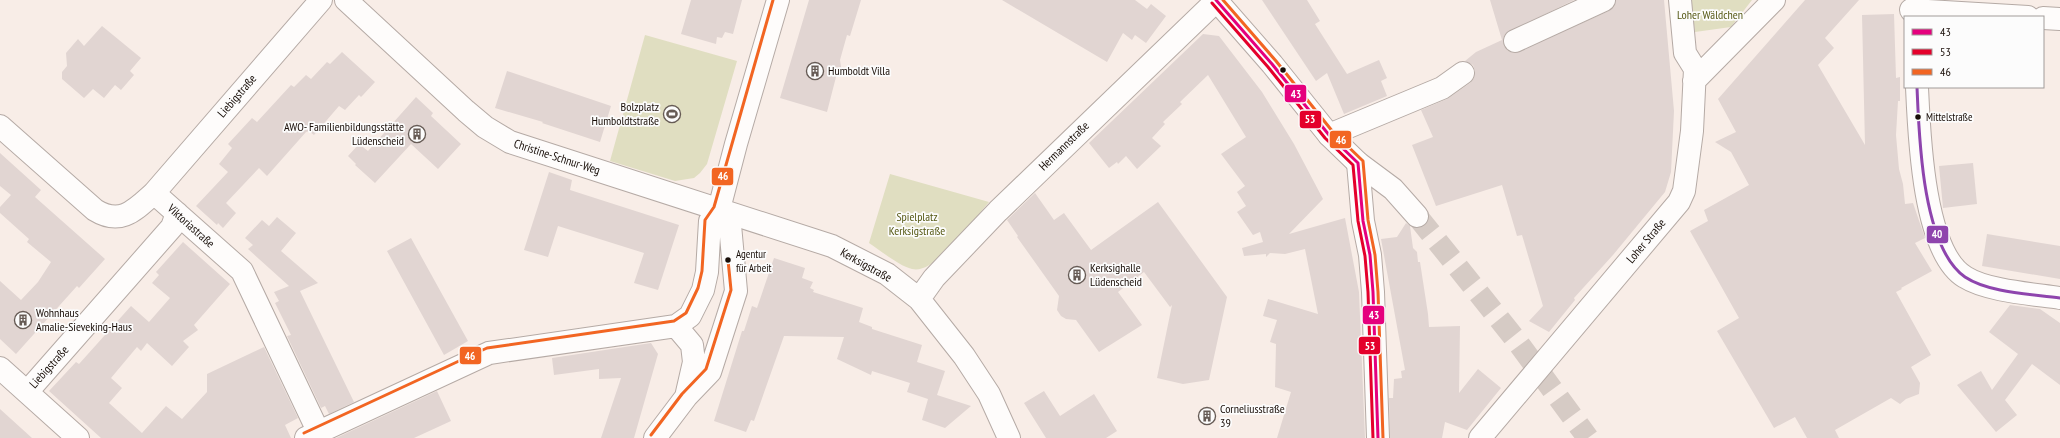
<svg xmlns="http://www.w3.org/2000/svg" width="2060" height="438" viewBox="0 0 2060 438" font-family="'PT Sans Narrow',sans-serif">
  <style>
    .green { fill: #e0dec1 }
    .building { fill: #e1d5d2 }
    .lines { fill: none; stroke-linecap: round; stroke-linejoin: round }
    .secondary-tunnel { stroke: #d6cbc5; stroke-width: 22; stroke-dasharray: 22 11; stroke-linecap: butt }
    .street-casing { stroke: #b5aaa5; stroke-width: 24 }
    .secondary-casing { stroke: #b5aaa5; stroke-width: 24 }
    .street { stroke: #fefcfb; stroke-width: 22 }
    .secondary { stroke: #fefcfb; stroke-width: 22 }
    .bus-1-casing { stroke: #fcfcfc; stroke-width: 6 }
    .bus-2-casing { stroke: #fcfcfc; stroke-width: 6 }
    .bus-3-casing { stroke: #fcfcfc; stroke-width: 6 }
    .bus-4-casing { stroke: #fcfcfc; stroke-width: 6 }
    .bus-1 { stroke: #e5007d; stroke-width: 3 }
    .bus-2 { stroke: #e4002b; stroke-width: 3 }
    .bus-3 { stroke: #f26522; stroke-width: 3 }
    .bus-4 { stroke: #8e44ad; stroke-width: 3 }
    .bus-dot { fill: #180d07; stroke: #fcfcfc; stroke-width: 1.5 }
    .labels { text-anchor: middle; stroke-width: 3.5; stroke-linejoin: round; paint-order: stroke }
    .bus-label { font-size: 11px; fill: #180d07; stroke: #fcfcfc; text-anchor: start }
    .park-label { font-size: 12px; fill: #575a16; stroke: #fcfcfc }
    .poi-label { font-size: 12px; fill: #180d07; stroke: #fcfcfc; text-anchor: start }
    .street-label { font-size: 12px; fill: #180d07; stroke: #fcfcfc }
    .line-badge { stroke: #fcfcfc; stroke-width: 1.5 }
    .badge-label { font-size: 11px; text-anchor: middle; font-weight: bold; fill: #fff }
  </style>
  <rect width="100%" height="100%" fill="#f8ede7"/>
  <path class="green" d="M1691,0H1752L1731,27L1695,32Z
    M645,35L737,61L707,164L700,173L694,178L675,181L610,161Z
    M890,174L989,202C974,219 936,275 912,269C899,266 880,250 869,243Z"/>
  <path class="building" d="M691,0H742L733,34L725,32L722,38L717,37L716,44L681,34Z
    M809,0H861L850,36L847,35L840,60L842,73L836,77L827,112L780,98Z
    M1002,0H1135L1147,9L1151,4L1166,16L1146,43L1135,35L1132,40L1123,33L1107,62Z
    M1262,0H1307L1320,21L1315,24L1347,74L1379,60L1387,78L1381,81L1387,96L1344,114L1327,73L1316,81Z
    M1490,0H1574L1505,34L1503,39L1504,46L1508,51L1514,53L1609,11L1614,7L1616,0H1664L1674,111L1671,172L1665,192L1613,255L1574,298L1575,300L1549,332L1529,321L1543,306L1522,235L1517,236L1502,185L1436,206L1412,145L1433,137L1421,110L1447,99L1470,83L1474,78L1475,71L1473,65L1465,61L1476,52L1502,40Z
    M1805,0H1859L1825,38L1834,48L1818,65L1865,145L1862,15L1894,14L1896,78L1900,77V101H1898L1896,135L1899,169L1903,184L1905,204L1913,203L1925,238L1915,243L1932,271L1901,288L1902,289L1896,292L1931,355L1911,367L1920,383L1919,394L1906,399L1900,404L1891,398L1835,430L1839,438H1807L1795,417L1774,428L1717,331L1739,318L1690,231L1708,221L1704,210L1749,185L1731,152L1715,142L1736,132L1718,99Z
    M102,26L141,58L130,71L134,75L121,90L115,85L104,98L93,89L84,98L62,79V72L67,66L66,53L78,39L84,46Z
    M1203,34L1219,36L1262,92L1294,144L1323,199L1289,234L1345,218L1359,292L1365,438H1277L1291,392L1275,387L1276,344L1270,342L1277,320L1263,316L1268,299L1318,314L1305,249L1285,254L1270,253L1266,257V254L1244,256L1242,248L1263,242L1260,232L1253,235L1237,212L1246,206L1237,192L1245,186L1221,154L1246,137L1208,75L1180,102L1182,104L1163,122L1165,124L1152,138L1161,146L1137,169L1126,156L1118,164L1117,162L1109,168L1089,143Z
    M342,52L375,82L363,95L361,97L359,95L345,110L339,106L314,135L309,131L306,132L267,176L259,168L226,203L236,213L223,228L218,223L217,225L196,206L228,172L219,164L232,148L228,144L252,118L257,122L291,85L294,87L306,75L311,79L327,62L330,64Z
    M507,71L611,106L600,142L542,123L543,122L495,108Z
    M416,97L433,113L431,116L461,144L438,169L411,144L375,183L355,165L356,164L348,156L359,144L368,151Z
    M0,153L41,190L35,197L105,259L79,288L77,286L16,354L0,339V281L21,300L38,282L51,262L27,242L29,239L0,213V207L11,195L0,186Z
    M1973,163L1977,204L1943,208L1939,166Z
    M549,172L572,180L570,190L679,225L658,290L634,283L644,253L558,226L548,257L524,250Z
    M1035,193L1054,220L1064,213L1091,250L1158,202L1227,297L1209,380L1183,384L1157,378L1172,305L1170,307L1144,272L1118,292L1142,325L1099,352L1076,320L1066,319L1061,316L1057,310L1059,296L1017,237L1018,236L1007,220Z
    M277,217L296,233L281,251L318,283L300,291L354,402L329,414L325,406L321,408L287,336L291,335L275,303L279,301L274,292L289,286L248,249L253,245L245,238L262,220L269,226Z
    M1406,223L1410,226L1413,248L1417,252L1418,262H1420L1428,314L1429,327L1460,326L1459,393L1478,369L1501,388L1467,430L1445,422L1442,438H1390L1389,398H1393L1394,379L1402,378L1401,371L1405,370L1381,239L1397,237Z
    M1987,234L2060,246V279L1982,266Z
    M411,238L468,341L444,355L387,251Z
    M183,242L230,284L194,325L198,330L183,341L189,347L172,366L147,343L141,351L137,347L111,378L122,388L109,403L142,433L166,406L182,419L207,392V374L264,347L298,418L285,425L291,438H101L49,391L76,362L79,364L131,306L149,322L170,298L152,283L159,275L156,272Z
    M774,258L805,268L802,278L813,282L810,288L814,290L813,292L863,308L859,322L872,327V329L922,345L917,362L945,371L937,395L971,406L945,428L922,420L928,399L907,392L910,383L872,371L871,375L837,359L844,337L784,336L754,421L751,420L746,432L714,421L742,331H744L752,306L757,308Z
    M2010,305L2040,309L2060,323V385L2032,364L2005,400L2017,415L1996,432L1957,385L1981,371L1992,390L2018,354L1989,332Z
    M651,343L658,354L634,438H601L621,378L599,379V369L554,375L552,358Z
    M437,391L451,421L414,438H336Z
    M1044,391L1060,416L1094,394L1117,431L1106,438H1046L1024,403Z
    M0,409L32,438H0Z"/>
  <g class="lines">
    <path class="secondary-tunnel" d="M1417,216L1516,340L1588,438"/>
    <g class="street-casing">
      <path id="street" d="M346,0L466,111L485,127L510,142L832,246L887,274L919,299L964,356L989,394L1009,438
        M1911,10L2028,17
        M2043,18L2060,19
        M1515,41L1604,0
        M1694,81L1774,0
        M1917,87C1919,132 1923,252 1965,277C1987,291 2033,294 2060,298
        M0,126L95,210C121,226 135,210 154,193L321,0
        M1329,135L1442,88L1463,73
        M1358,163L1363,221L1370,255L1373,292L1378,438
        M154,193L242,271L318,431
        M919,299L934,278L998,211L1216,1
        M0,368L78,438
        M27,392L172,227L177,213
        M1480,438L1679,202L1684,191L1692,131L1695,69L1685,53L1680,0"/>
    </g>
    <g class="secondary-casing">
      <path id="secondary" d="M1216,0L1272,64L1329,135L1358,163L1393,189L1417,216
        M676,326L692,345L694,362L686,397
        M306,438L489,353L676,326L690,316L703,290L707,272L710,221L719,209L736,144L778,0
        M655,438L686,397L710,372L736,291L730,225L719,209"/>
    </g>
    <use href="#street" class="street"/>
    <use href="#secondary" class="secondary"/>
    <g class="bus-1-casing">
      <path id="bus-1" d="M1216,0L1272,64L1329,135L1358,163L1363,221L1370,255L1373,292L1378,438"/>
    </g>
    <g class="bus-2-casing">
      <path id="bus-2" d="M1212,3L1268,67L1325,138L1353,165L1358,221L1365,256L1368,292L1373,438"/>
    </g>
    <g class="bus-3-casing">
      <path id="bus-3" d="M1223,0L1276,61L1333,132L1363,161L1368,220L1375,255L1378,292L1383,438
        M304,433L487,348L674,321L686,313L698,288L702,271L705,220L714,207L773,0
        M651,435L682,394L706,369L731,290L728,260"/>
    </g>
    <g class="bus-4-casing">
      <path id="bus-4" d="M1917,87C1919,136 1922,247 1965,277C1989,293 2032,294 2060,298"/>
    </g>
    <use href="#bus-1" class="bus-1"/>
    <use href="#bus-2" class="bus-2"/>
    <use href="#bus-3" class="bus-3"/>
    <use href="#bus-4" class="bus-4"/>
  </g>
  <defs>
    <g id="building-ring" transform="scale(0.9)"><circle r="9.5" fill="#fcfcfc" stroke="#665b55" stroke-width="1.5"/><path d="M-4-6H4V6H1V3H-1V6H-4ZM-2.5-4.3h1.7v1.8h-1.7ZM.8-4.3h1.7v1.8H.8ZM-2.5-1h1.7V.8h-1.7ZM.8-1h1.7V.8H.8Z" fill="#665b55"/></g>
    <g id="stadium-ring" transform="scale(0.9)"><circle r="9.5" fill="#fcfcfc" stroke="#665b55" stroke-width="1.5"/><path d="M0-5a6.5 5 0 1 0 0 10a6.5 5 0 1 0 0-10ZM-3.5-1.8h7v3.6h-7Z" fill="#665b55"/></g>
  </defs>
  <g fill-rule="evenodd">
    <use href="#building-ring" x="815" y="71"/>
    <use href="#stadium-ring" x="672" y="114"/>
    <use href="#building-ring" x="417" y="134"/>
    <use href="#building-ring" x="1077" y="275"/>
    <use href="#building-ring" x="23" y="320"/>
    <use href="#building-ring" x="1207" y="416"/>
  </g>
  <g class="bus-dot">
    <circle cx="1283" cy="70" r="3.5"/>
    <circle cx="1918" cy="117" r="3.5"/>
    <circle cx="728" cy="260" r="3.5"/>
  </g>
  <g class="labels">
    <g class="bus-label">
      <text x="1926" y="121">Mittelstraße</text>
      <text x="736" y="258">Agentur<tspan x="736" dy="14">für Arbeit</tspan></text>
    </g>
    <g class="park-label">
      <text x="1710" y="19">Loher Wäldchen</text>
      <text x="917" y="221">Spielplatz<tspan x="917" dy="14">Kerksigstraße</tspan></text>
    </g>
    <g class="poi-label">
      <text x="828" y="75">Humboldt Villa</text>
      <text x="659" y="111" text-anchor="end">Bolzplatz<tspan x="659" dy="14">Humboldtstraße</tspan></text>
      <text x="404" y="131" text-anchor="end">AWO- Familienbildungsstätte<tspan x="404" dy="14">Lüdenscheid</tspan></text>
      <text x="1090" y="272">Kerksighalle<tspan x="1090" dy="14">Lüdenscheid</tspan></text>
      <text x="36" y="317">Wohnhaus<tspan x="36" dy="14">Amalie-Sieveking-Haus</tspan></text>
      <text x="1220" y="413">Corneliusstraße<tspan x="1220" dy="14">39</tspan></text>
    </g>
    <g class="street-label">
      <text transform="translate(237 96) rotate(-49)" y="4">Liebigstraße</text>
      <text transform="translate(1064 146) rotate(-44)" y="4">Hermannstraße</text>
      <text transform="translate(557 157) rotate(18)" y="4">Christine-Schnur-Weg</text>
      <text transform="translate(191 226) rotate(42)" y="4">Viktoriastraße</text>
      <text transform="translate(1646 241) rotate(-50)" y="4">Loher Straße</text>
      <text transform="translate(866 265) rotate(29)" y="4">Kerksigstraße</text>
      <text transform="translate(49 367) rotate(-48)" y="4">Liebigstraße</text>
    </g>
  </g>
  <g class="line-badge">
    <rect x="1284" y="84" width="23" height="19" rx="4" fill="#e5007d"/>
    <rect x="1299" y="110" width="23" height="19" rx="4" fill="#e4002b"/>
    <rect x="1329" y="130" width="23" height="19" rx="4" fill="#f26522"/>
    <rect x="711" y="167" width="23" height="19" rx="4" fill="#f26522"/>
    <rect x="1926" y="225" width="23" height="19" rx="4" fill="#8e44ad"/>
    <rect x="1362" y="305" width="23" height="20" rx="4" fill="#e5007d"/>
    <rect x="1358" y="336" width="23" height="19" rx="4" fill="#e4002b"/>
    <rect x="459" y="346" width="23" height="19" rx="4" fill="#f26522"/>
  </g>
  <g class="badge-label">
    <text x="1296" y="98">43</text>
    <text x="1310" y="123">53</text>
    <text x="1341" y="144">46</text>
    <text x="723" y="180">46</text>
    <text x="1937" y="238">40</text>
    <text x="1374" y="319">43</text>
    <text x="1370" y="350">53</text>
    <text x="470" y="360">46</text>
  </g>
  <rect x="1904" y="16" width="140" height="72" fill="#fcfcfc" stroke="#a19c9a"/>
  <rect x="1912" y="29" width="20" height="6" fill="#e5007d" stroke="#a19c9a"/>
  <text x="1940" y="36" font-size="12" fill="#180d07">43</text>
  <rect x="1912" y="49" width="20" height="6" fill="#e4002b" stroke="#a19c9a"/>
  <text x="1940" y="56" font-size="12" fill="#180d07">53</text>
  <rect x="1912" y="69" width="20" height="6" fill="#f26522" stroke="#a19c9a"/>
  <text x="1940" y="76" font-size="12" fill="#180d07">46</text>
</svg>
